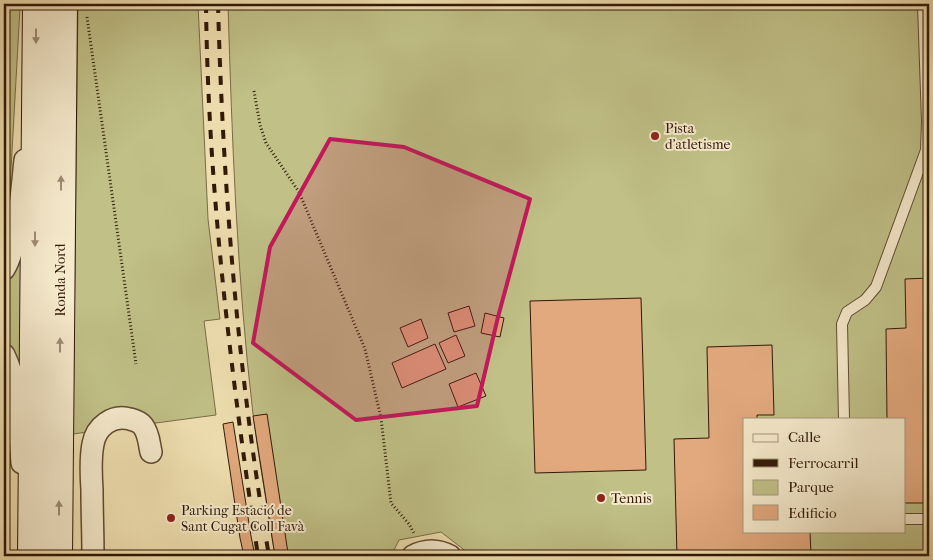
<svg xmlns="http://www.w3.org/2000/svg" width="933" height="560" viewBox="0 0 933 560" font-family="'IM FELL French Canon',serif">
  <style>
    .green { fill: #c0c087; stroke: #786c47; fill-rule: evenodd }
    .building { fill: #e2a97e; stroke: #311807 }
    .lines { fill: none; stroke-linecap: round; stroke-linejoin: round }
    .lane-casing { stroke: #604a31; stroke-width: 12 }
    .street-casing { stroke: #604a31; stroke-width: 24 }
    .secondary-casing { stroke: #311807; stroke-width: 30 }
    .path { stroke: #311807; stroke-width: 3; stroke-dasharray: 1 2.5; stroke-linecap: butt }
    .lane { stroke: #f5eacc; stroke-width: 10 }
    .street { stroke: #f5eacc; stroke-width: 21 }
    .secondary { stroke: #f5eacc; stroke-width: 28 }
    .rail { stroke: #311807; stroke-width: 4; stroke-dasharray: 9 9; stroke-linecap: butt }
    .oneway { fill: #9d8c73 }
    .marked { fill: #c2185b; fill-opacity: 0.2; stroke: #c2185b; stroke-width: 4; stroke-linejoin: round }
    .poi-dot { fill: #8f2418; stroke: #f5eacc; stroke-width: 2 }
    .labels { text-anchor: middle; stroke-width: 4; stroke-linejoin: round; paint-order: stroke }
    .poi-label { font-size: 14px; fill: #311807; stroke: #f5eacc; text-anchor: start }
    .street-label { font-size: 14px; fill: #311807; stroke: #f5eacc }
  </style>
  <rect width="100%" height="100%" fill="#efdfb0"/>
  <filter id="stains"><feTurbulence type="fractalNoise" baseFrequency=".004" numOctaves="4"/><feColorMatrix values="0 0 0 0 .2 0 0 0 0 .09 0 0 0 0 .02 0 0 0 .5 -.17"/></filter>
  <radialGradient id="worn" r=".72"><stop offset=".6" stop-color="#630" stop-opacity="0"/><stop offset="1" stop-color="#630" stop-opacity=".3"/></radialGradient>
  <path class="green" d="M78,4H198L208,219L220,319L204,321L216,415L73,434Z
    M228,4H929V556H472L441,532L399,540L391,556H275C268,509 259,462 253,414C237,278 232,141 228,4ZM744,419H904V531H744Z
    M4,8H20L7,241L4,248Z
    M21,233V382L7,346L4,342V281L11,275Z"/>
  <path class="building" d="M929,278V503H904V419H887L886,329L906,328L905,279Z
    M641,298L646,470L535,473L530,301Z
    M469,306L475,326L454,332L448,313Z
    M485,313L504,318L500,337L481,333Z
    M421,319L428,338L408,347L400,328Z
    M456,335L465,356L448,363L439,343Z
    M435,344L446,369L402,388L392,363Z
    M772,345L774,415H757V419H744V531H810L811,555L677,556L674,439L709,438L707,347Z
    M476,373L486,396L458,407L449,384Z
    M267,414L288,553L289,556H275L253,416Z
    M233,422L251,536L255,556H244L240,538L223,424Z"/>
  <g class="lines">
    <g class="lane-casing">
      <path id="lane" d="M844,419L842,324L847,312L865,300L876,287L926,150L927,122L923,4
        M904,519H929"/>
    </g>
    <g class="street-casing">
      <path id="street" d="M4,269C18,247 22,188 25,160
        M4,355C20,387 19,428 22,463
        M93,556C93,534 92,512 92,490C91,475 90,459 93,444C96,427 112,414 130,419C134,420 140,422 143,426C149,434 149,443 151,452
        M413,556C426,549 437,549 450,556"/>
    </g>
    <g class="secondary-casing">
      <path id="secondary" d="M32,556L37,4
        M58,556L63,4"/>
    </g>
    <path class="path" d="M4,8L16,4
      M87,17L136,364
      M254,91L260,125L266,143L299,192L365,349L381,418L391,503L409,524L415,535
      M4,529L5,550L4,556"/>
    <use href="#lane" class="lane"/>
    <use href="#street" class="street"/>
    <use href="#secondary" class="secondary"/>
    <path class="rail" d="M206,4C208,189 231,373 258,556
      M218,4C223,189 238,374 269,556"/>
  </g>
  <defs><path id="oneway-solid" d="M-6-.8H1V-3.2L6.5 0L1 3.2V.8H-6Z" transform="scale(1.25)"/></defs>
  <g class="oneway">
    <use href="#oneway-solid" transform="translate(36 36) rotate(90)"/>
    <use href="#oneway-solid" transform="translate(61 183) rotate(-90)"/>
    <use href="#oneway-solid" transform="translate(35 239) rotate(90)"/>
    <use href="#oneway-solid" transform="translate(60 345) rotate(-90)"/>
    <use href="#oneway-solid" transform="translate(59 508) rotate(-90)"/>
  </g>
  <path class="marked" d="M330,139L404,147L530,199L498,317L477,406L356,420L253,343L270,247Z"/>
  <g class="poi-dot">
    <circle cx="655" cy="136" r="5"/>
    <circle cx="601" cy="498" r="5"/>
    <circle cx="171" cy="518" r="5"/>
  </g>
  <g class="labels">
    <g class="poi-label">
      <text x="665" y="133">Pista<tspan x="665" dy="16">d'atletisme</tspan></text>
      <text x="611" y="503">Tennis</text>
      <text x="181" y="515">Parking Estació de<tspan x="181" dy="16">Sant Cugat Coll Favà</tspan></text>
    </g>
    <g class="street-label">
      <text transform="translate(60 280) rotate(-90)" y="5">Ronda Nord</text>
    </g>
  </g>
  <rect width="933" height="560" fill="none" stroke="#efdfb0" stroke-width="20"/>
  <rect x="5" y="5" width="923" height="550" fill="none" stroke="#311807" stroke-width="2.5"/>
  <rect x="10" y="10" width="913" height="540" fill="none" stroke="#311807"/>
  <rect x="743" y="418" width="162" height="115" fill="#f5eacc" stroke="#a7967d"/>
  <rect x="753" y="434" width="25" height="8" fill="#f5eacc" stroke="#a7967d"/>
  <text x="788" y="442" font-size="15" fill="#311807">Calle</text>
  <rect x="753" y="459" width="25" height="8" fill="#311807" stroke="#a7967d"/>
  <text x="788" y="468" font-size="15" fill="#311807">Ferrocarril</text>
  <rect x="753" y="480" width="25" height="15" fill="#c0c087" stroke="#a7967d"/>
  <text x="788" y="492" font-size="15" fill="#311807">Parque</text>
  <rect x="753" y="505" width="25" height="15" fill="#e2a97e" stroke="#a7967d"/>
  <text x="788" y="518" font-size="15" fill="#311807">Edificio</text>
  <rect width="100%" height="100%" filter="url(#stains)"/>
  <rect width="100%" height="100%" fill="url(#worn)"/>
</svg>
